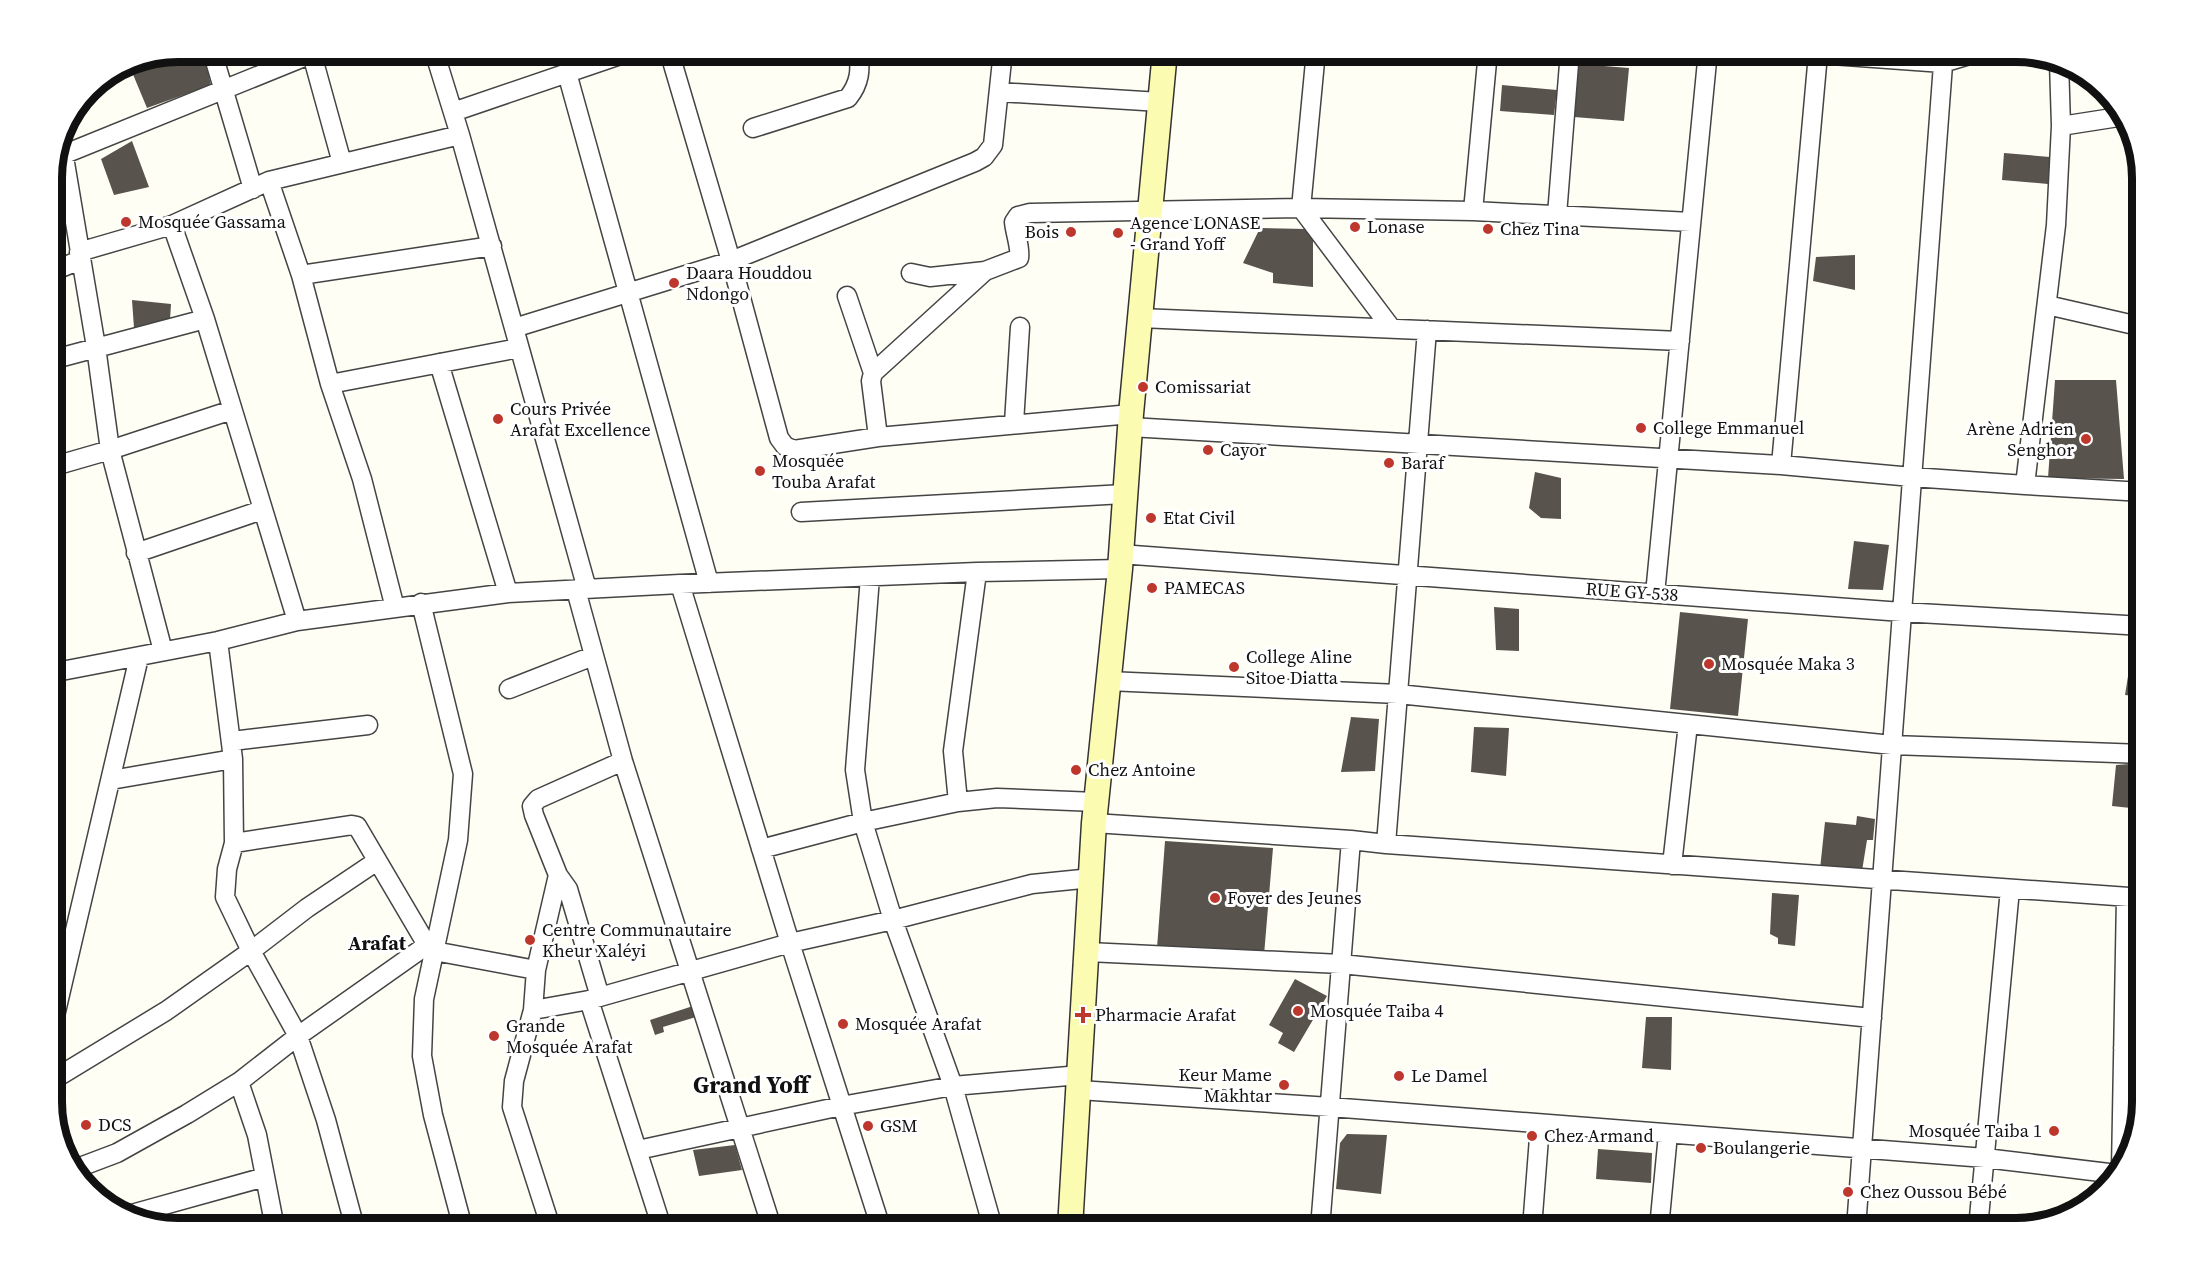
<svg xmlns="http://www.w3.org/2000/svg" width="2194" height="1279" viewBox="0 0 2194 1279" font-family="'Source Serif 4',serif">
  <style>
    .building { fill: #59534d }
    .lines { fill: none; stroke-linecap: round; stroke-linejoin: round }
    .street-casing { stroke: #444; stroke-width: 21 }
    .secondary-casing { stroke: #333; stroke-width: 27 }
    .street { stroke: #fff; stroke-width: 18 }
    .secondary { stroke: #fbfcb2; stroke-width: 24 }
    .poi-dot { fill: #bd372d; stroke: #fff; stroke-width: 2 }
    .labels { text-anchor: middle; stroke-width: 6; stroke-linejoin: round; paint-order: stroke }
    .poi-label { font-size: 18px; fill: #111; stroke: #fff; text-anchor: start }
    .street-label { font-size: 18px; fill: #111; stroke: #fff }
    .neighbourhood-label { font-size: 20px; font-weight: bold; fill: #111; stroke: #fff }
    .district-label { font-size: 24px; font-weight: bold; fill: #111; stroke: #fff }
    .rim { fill: none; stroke: #111; stroke-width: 8 }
  </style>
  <rect width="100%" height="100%" fill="#fffef5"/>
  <path class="building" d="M183,51H203L211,85L147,108L132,72Z
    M1512,51H1566L1565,57L1512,53Z
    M1579,64L1629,68L1624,121L1574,117Z
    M1502,85L1557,90L1554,115L1500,111Z
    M132,141L149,187L114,195L101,159Z
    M2004,153L2050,157L2048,184L2002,180Z
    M56,177L60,222L51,224V179Z
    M1260,228L1306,229L1313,236V287L1273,283V273L1243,263Z
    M1855,255V290L1813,281L1816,257Z
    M132,300L171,304L170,320L134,328Z
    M2055,380H2116L2124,479L2048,478Z
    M1535,472L1561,478V519L1541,518L1529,508Z
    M2141,519H2143V559H2136Z
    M1854,541L1889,545L1883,590L1848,589Z
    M1494,607L1519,609V651L1496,650Z
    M1680,612L1748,619L1738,716L1670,709Z
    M2133,645L2143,646V697L2125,695Z
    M1351,717L1379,719L1375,771L1341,772Z
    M1474,727L1509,728L1506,776L1471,772Z
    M2143,763L2140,809L2112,806L2116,765Z
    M1857,816L1875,819L1873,840H1867L1862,871L1820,869L1825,822L1856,825Z
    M1165,841L1273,848L1264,955L1157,948Z
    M1772,893L1799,895L1795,946L1778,944V938L1770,934Z
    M1295,979L1327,996L1294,1052L1278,1043L1283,1033L1269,1025Z
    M693,1006L696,1017L663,1027L664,1032L655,1035L650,1020Z
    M1646,1017H1672L1671,1070L1642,1068Z
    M1347,1134L1387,1135L1381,1194L1336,1189L1340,1143Z
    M735,1145L742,1170L699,1176L693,1150Z
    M1598,1149L1652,1153L1651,1183L1596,1179Z"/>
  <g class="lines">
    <g class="street-casing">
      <path id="street" d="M212,51L253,189
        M311,51L342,163
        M434,51L460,135L587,589
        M669,51L731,261L779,438L785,446L794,450L878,437L1131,414
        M1316,51L1301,208L1392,329
        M1808,51L1818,54L1943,63L1983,51
        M567,73L709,583
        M999,92L1160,102
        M453,112L632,51
        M2061,126L2125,116
        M753,128L848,98C860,83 861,70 858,51
        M60,133L96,347L110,450L163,651
        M55,158L319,51
        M269,181L301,275L330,384L362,479L395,608
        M1473,211L1488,51
        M1557,215L1570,51
        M172,225L205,319L297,621
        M79,252L172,225L269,181L460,135
        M51,272L80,260
        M911,273L930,277L985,271
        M301,275L492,246
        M847,296L873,373
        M2047,305L2143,327
        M1140,318L1680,341
        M514,328L731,261L975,162L984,157L993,145L1003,51
        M51,360L205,319
        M439,363L508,593
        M330,384L519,348
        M1014,423L1020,327
        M1130,427L1781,465L1912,477L2025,485L2056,225L2061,126L2059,62
        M878,437L871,381L873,373L985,271L1019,258C1021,249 1015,233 1014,222L1018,216L1030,213L1301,208L1473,211L1691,222
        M1781,465L1818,54
        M51,467L110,450L232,410
        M2025,485L2143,492
        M801,512L1124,494
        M136,553L262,510
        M1120,554L1902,612L2143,626
        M870,577L855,770L863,822L893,920L953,1086L993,1228
        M680,584L790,943L881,1228
        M576,590L623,761L772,1228
        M1655,594L1708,51
        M421,603L463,774L458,840L424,999L422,1056L433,1115L463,1228
        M218,641L233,759L234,843L227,869L225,897L251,951L298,1036L326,1120L355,1228
        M51,673L218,641L297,621L508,593L680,584L977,572L1120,569
        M1108,681L1398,694L1892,745L2143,754
        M509,689L593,656
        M232,741L368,725
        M111,780L233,759
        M958,802L953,751L977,572
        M1094,823L1351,840L1386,844L2143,898
        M234,843L352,825L357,826L427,945L434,951L536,970
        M1386,844L1427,330
        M761,849L863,822L958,802L997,798L1096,802
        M1672,865L1688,724
        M558,875L568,889L600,997
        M1088,952L1341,964L1872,1018
        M589,1000L662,1228
        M533,1010L589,1000L790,943L893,920L1032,884L1092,878
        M51,1033L139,657
        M2123,1048H2143
        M51,1081L166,1011L251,951L307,908L377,861
        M239,1082L257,1135L275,1228
        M1079,1090L1330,1107L1985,1158L2117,1174
        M638,1150L841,1106L953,1086L1080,1075
        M72,1170L117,1153L187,1114L239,1082L298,1036L427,945
        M2121,1170L2126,897
        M128,1215L265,1177
        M551,1228L512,1107L514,1081L533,1010L536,970L558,875L534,815L532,806L538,799L623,761
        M1050,1228L1070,1226
        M1320,1228L1351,840
        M1532,1228L1540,1125
        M1659,1228L1668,1134
        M1856,1228L1944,51
        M1978,1228L2010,889"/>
    </g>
    <g class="secondary-casing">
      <path id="secondary" d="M1070,1228L1094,823L1120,569L1131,414L1165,51"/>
    </g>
    <use href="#street" class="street"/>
    <use href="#secondary" class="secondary"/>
  </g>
  <g class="poi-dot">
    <circle cx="126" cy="222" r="6"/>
    <circle cx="1355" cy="227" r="6"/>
    <circle cx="1488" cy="229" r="6"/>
    <circle cx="1071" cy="232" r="6"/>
    <circle cx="1118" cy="233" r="6"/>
    <circle cx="674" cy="283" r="6"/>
    <circle cx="1143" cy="387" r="6"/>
    <circle cx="498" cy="419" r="6"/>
    <circle cx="1641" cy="428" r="6"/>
    <circle cx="2086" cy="439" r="6"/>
    <circle cx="1208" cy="450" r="6"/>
    <circle cx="1389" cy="463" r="6"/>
    <circle cx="760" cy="471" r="6"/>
    <circle cx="1151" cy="518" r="6"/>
    <circle cx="1152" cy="588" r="6"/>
    <circle cx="1709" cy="664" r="6"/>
    <circle cx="1234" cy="667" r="6"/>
    <circle cx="1076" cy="770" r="6"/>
    <circle cx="1215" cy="898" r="6"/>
    <circle cx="530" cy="940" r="6"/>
    <circle cx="1298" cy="1011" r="6"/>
    <path d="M1080 1006h6v6h6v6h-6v6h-6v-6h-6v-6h6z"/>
    <circle cx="843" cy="1024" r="6"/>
    <circle cx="494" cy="1036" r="6"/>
    <circle cx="1399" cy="1076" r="6"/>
    <circle cx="1284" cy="1085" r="6"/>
    <circle cx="86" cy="1125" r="6"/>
    <circle cx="868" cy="1126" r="6"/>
    <circle cx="2054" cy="1131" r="6"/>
    <circle cx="1532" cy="1136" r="6"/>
    <circle cx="1701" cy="1148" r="6"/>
    <circle cx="1848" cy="1192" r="6"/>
  </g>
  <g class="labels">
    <g class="poi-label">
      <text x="138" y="228">Mosquée Gassama</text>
      <text x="1130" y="229">Agence LONASE<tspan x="1130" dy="21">- Grand Yoff</tspan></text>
      <text x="1367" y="233">Lonase</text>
      <text x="1500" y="235">Chez Tina</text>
      <text x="1059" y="238" text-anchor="end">Bois</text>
      <text x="686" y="279">Daara Houddou<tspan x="686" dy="21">Ndongo</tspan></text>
      <text x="1155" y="393">Comissariat</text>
      <text x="510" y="415">Cours Privée<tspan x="510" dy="21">Arafat Excellence</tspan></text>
      <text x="1653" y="434">College Emmanuel</text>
      <text x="2074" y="435" text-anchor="end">Arène Adrien<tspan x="2074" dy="21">Senghor</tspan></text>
      <text x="1220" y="456">Cayor</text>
      <text x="772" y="467">Mosquée<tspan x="772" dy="21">Touba Arafat</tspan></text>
      <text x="1401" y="469">Baraf</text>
      <text x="1163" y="524">Etat Civil</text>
      <text x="1164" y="594">PAMECAS</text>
      <text x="1246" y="663">College Aline<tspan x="1246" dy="21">Sitoe Diatta</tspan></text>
      <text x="1721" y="670">Mosquée Maka 3</text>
      <text x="1088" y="776">Chez Antoine</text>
      <text x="1227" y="904">Foyer des Jeunes</text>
      <text x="542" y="936">Centre Communautaire<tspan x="542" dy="21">Kheur Xaléyi</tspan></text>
      <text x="1310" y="1017">Mosquée Taiba 4</text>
      <text x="1095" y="1021">Pharmacie Arafat</text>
      <text x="855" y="1030">Mosquée Arafat</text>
      <text x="506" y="1032">Grande<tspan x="506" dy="21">Mosquée Arafat</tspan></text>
      <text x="1272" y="1081" text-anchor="end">Keur Mame<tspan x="1272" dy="21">Makhtar</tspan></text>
      <text x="1411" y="1082">Le Damel</text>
      <text x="98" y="1131">DCS</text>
      <text x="880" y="1132">GSM</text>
      <text x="2042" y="1137" text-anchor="end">Mosquée Taiba 1</text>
      <text x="1544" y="1142">Chez Armand</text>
      <text x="1713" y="1154">Boulangerie</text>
      <text x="1860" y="1198">Chez Oussou Bébé</text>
    </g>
    <g class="street-label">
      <text transform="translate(1632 592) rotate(4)" y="6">RUE GY-538</text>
    </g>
    <g class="neighbourhood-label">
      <text x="377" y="950">Arafat</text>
    </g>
    <g class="district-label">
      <text x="751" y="1093">Grand Yoff</text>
    </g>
  </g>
  <path d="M0 0H2194V1279H0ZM178 62H2016A116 116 0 0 1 2132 178V1102A116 116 0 0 1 2016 1218H178A116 116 0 0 1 62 1102V178A116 116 0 0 1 178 62Z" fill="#fff" fill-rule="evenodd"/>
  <path class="rim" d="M178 62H2016A116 116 0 0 1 2132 178V1102A116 116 0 0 1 2016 1218H178A116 116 0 0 1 62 1102V178A116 116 0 0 1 178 62Z"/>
</svg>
